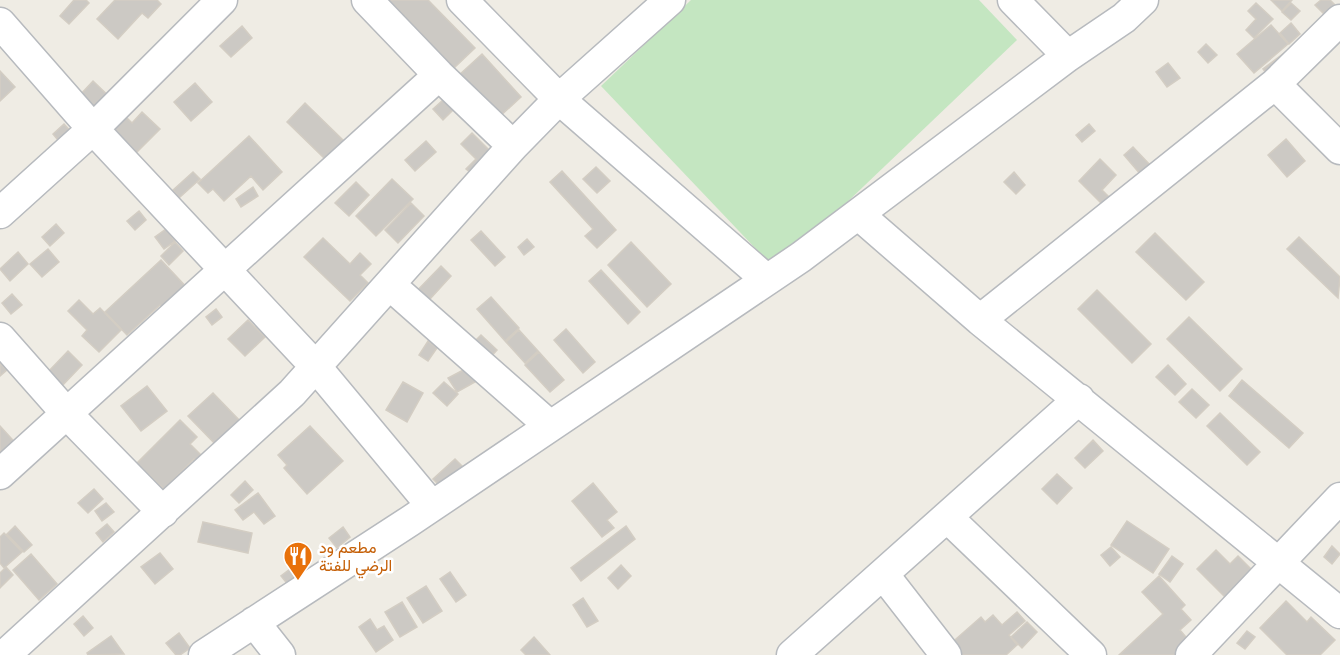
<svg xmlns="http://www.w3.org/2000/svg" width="1340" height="655" viewBox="0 0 1340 655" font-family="'Noto Sans',Vazirmatn,sans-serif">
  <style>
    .green { fill: #c4e6c1 }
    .building { fill: #ccc9c4; stroke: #d3cdc3; stroke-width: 1.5 }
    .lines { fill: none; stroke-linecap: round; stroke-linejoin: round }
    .minor-casing { stroke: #b7babe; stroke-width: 33 }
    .minor { stroke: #fff; stroke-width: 30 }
    .labels { text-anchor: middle; stroke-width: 5; stroke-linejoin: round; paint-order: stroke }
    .food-label { font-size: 16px; fill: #c56008; stroke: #fff; text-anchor: start }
  </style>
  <rect width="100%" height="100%" fill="#efece4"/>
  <path class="green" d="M691,0H979L1017,40L776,270L601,86Z"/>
  <path class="building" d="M74,0H86L89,3L69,24L60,16Z
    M115,0H157L161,4L148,18L142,13L118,39L97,19Z
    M385,0H428L475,48L454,68L395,6L393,8Z
    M1271,0H1292L1282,11Z
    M1321,0H1330L1336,6L1325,15L1315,5Z
    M1256,3L1273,19L1254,38L1246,30L1256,19L1248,11Z
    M1291,3L1300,11L1291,20L1282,12Z
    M1291,23L1300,34L1289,44L1280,33Z
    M1271,25L1288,44L1254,73L1237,54Z
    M242,26L252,38L231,57L220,46Z
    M1206,44L1217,55L1208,63L1198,52Z
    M1288,50L1269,77L1263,69Z
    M482,54L521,97L497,119L458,76Z
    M1168,63L1180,78L1167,87L1156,72Z
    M0,71L15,87L0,101Z
    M93,81L115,102L96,123L82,109L89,101L81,94Z
    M195,83L212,102L191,121L174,102Z
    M443,100L453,110L443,120L433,109Z
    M305,103L344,141L326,160L287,122Z
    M142,112L160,129L130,159L106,135L125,116L132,123Z
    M64,124L74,135L62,145L53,134Z
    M1089,124L1095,131L1082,142L1076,135Z
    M472,133L496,157L476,177L466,169L476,159L461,144Z
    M249,136L282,172L263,190L251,176L224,201L213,189L208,193L198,183Z
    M1286,139L1305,161L1287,177L1268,155Z
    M426,141L436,152L415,171L405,160Z
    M1133,147L1151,166L1141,175L1124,155Z
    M1100,159L1116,175L1102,190L1111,199L1104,206L1079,181Z
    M596,167L610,181L597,193L583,179Z
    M562,171L616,230L597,248L585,236L593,229L550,182Z
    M193,172L200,179L179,198L173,190Z
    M1014,172L1025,185L1016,194L1004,182Z
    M392,179L413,199L376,236L356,216Z
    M356,182L369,195L349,216L335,203Z
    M253,187L258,196L241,207L236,199Z
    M411,203L424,216L398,243L385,230Z
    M139,211L146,220L135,230L127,221Z
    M56,224L64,233L50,246L42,237Z
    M166,229L175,241L164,249L155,237Z
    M481,231L505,257L495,266L471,240Z
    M1155,233L1204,282L1186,300L1136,252Z
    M1299,237L1340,277L1338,298L1287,249Z
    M323,238L350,264L360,253L371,264L360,275L368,283L350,301L304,257Z
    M527,239L534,247L524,255L518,247Z
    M175,242L183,251L169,265L161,256Z
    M631,242L671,284L647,307L608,265Z
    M48,249L59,262L42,277L30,264Z
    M18,252L28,264L10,281L0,269Z
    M161,260L191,292L168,313L160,305L127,335L105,312Z
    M441,266L451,276L420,310L409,299Z
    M601,270L640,312L628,324L589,281Z
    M1097,290L1151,344L1132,363L1078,309Z
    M12,294L22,305L11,314L2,303Z
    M491,297L519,328L505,341L477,309Z
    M79,300L93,314L100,308L121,330L99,352L82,336L87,330L68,311Z
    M216,309L222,317L212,325L206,317Z
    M1189,317L1242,369L1220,391L1167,339Z
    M248,320L265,337L245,356L228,339Z
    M566,329L595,362L583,373L554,340Z
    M519,330L538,351L525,363L506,342Z
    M481,335L497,350L487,361L471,345Z
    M428,341L437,348L428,361L419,355Z
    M68,351L82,365L61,387L47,373Z
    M539,352L564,380L550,392L525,365Z
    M0,363L7,370L0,376Z
    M1168,365L1186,384L1175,395L1156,377Z
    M467,368L475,382L457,392L448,378Z
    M1242,380L1303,433L1289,448L1229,396Z
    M403,382L423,393L407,422L386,410Z
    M444,382L458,394L447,406L433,393Z
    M147,386L167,411L141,431L121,406Z
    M1192,389L1209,405L1196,418L1179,402Z
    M213,393L243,424L218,447L188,416Z
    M1220,413L1260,452L1247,465L1207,426Z
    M180,420L197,437L190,444L204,458L199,464L194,459L164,489L137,463Z
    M0,426L20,448L0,466Z
    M310,426L343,461L307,494L284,468L287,465L278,455Z
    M1093,440L1103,451L1085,468L1075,458Z
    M455,459L464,468L442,488L433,479Z
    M1057,474L1072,488L1057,504L1042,489Z
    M245,481L253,490L239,503L231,495Z
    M593,483L617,512L607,520L614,528L602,537L572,501Z
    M94,489L103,499L88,513L78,503Z
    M258,493L275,516L264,524L254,512L243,520L235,510Z
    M106,503L114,512L102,521L95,511Z
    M1127,521L1169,549L1153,573L1111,545Z
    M203,522L252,533L248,553L198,542Z
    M107,524L114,532L103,542L96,533Z
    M15,526L32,545L24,552L7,534Z
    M626,526L635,539L581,581L571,568Z
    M343,527L350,537L337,548L329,538Z
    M4,533L22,552L4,568L0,563V537Z
    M1332,546L1340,554L1332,564L1324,557Z
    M1111,547L1120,557L1110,566L1101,555Z
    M1216,550L1230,564L1238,556L1254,572L1227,599L1197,569Z
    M160,553L173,569L155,584L141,567Z
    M31,554L57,584L39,600L13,570Z
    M1172,556L1183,564L1170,582L1159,574Z
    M302,560L318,580L297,596L281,576Z
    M621,565L631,576L618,589L608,578Z
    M6,567L13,575L0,588V573Z
    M450,572L466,595L456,602L440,579Z
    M1159,576L1185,605L1181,609L1191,620L1180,630L1190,642L1176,655H1119L1163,614L1142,592Z
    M426,586L442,611L423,623L407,598Z
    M583,598L598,621L587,627L573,605Z
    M1286,601L1307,622L1311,617L1335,640L1320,655H1287L1260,628Z
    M402,602L417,627L400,637L385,612Z
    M1017,612L1025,621L1009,635L1017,645L1006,655H956L948,646L981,617L985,622L993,615L1002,625Z
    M83,616L93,628L84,636L74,624Z
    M370,619L377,630L384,626L393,640L376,652L359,627Z
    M1027,622L1037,632L1022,648L1011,637Z
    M1247,631L1255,637L1245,649L1237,643Z
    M179,633L190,648L180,655H176L166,643Z
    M111,636L124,654L88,655L87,653Z
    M534,637L550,655H526L521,650Z"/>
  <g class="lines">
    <g class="minor-casing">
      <path id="minor" d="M367,0L439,75L513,146
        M462,0L559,99L766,279
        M1013,0L1068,56
        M0,23L93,129L317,368L432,506
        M1275,84L1340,149
        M0,213L93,129L222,0
        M859,215L980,320L1340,613
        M390,285L550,426
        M980,320L1275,84L1340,20
        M0,338L68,415L163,512
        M0,474L439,75
        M947,517L1091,655
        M883,574L946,655
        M254,622L280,655
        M5,655L292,393L513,146L559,99L670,0
        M204,655L410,521L801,257L1068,56L1124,18L1143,0
        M792,655L1079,399
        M1191,655L1340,498"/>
    </g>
    <use href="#minor" class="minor"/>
  </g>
  <defs>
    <g id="restaurant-pin" transform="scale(1.5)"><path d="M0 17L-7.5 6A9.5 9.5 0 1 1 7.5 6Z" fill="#e8710a" stroke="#fff"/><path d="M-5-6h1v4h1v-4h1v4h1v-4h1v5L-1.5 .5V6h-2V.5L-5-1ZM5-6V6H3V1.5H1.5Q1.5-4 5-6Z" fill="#fff"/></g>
  </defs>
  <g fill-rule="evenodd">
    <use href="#restaurant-pin" x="298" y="556"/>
  </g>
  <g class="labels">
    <g class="food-label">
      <text x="319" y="553">مطعم ود<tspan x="319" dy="18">الرضي للفتة</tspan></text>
    </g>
  </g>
</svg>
